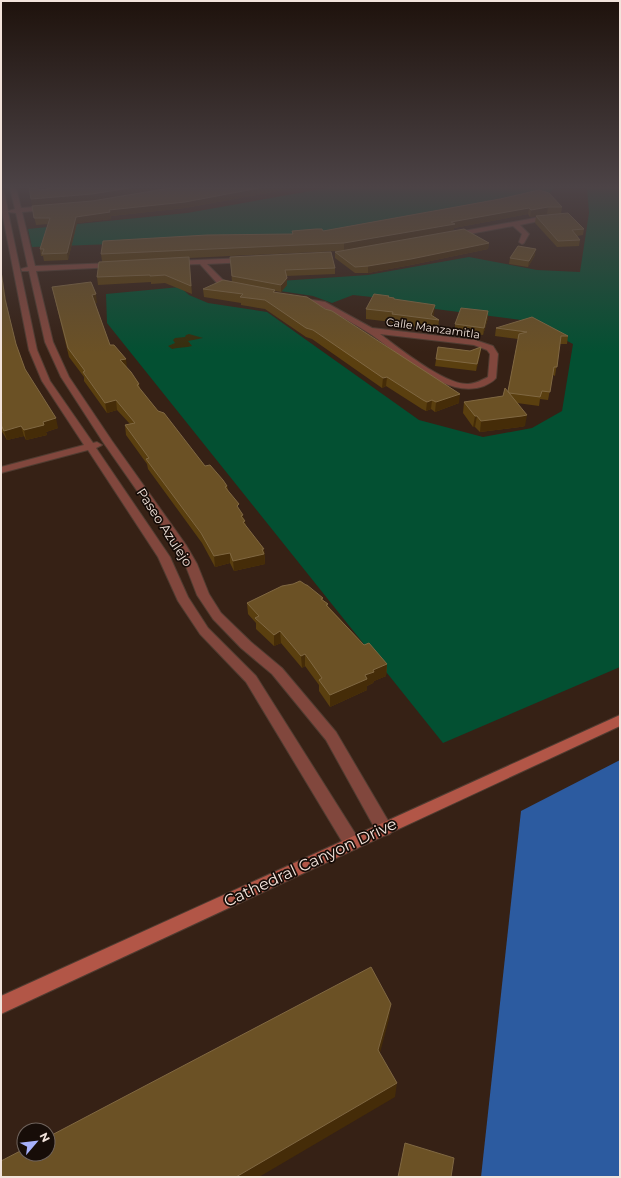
<svg xmlns="http://www.w3.org/2000/svg" width="621" height="1178" viewBox="0 0 621 1178" font-family="Montserrat,sans-serif">
  <style>
    .green { fill: #035032 }
    .sand { fill: #362e0d }
    .water { fill: #2c5ba0 }
    .lines { fill: none; stroke-linecap: round; stroke-linejoin: round }
    .street-casing { stroke: #503c31; stroke-width: 2 }
    .secondary-casing { stroke: #503c31; stroke-width: 2 }
    .street { fill: #81473d; fill-rule: evenodd }
    .secondary { fill: #b25647; fill-rule: evenodd }
    .wall { fill: #5a3f0f }
    .shaded-wall { fill: #452c08 }
    .building { fill: #6b5125; stroke: #806842 }
    .labels { text-anchor: middle; stroke-width: 3.5; stroke-linejoin: round; paint-order: stroke }
    .far-street-label { font-size: 11px; fill: #f2e3db; stroke: #170d08 }
    .street-label { font-size: 13px; fill: #f2e3db; stroke: #170d08 }
    .near-street-label { font-size: 16px; fill: #f2e3db; stroke: #170d08 }
  </style>
  <rect width="100%" height="100%" fill="#362115"/>
  <path class="green" d="M327,188H555L549,193L397,223L276,238L32,247L28,229L187,213Z
    M587,188H620V667L443,743L107,323L106,294L180,287L189,295L208,303L267,312L419,420L483,437L532,428L562,411L573,344L529,321L404,305L390,299L353,295L332,303L313,296L254,287L265,282L368,275L469,257L537,270L580,272L589,213Z"/>
  <path class="sand" d="M189,334L203,338L188,341L192,346C186,348 179,347 172,349L168,346L175,343L173,340L175,338L185,337L186,335Z"/>
  <path class="water" d="M620,760V1177H481L521,811Z"/>
  <g class="lines">
    <g class="street-casing">
      <path id="street" d="M10,188H16L21,208L48,206L51,208L48,210L22,212L35,266L114,263L118,265L114,267L36,271L53,342L69,377L112,441L186,545L197,564L209,594L221,613L251,642L282,668L336,732L390,824L392,829L390,834L384,836L378,834L326,740L272,674L241,648L213,619L197,595L185,564L175,545L103,442L61,377L45,342L29,271H22L21,269L28,267L16,213L8,212L37,350L50,381L93,443L97,442L102,445L96,448L170,557L188,597L208,628L256,676L358,838L360,843L358,848L352,850L346,848L246,682L200,634L178,601L158,557L88,450L1,473V467L84,445L42,381L29,350L1,207V189L4,191L8,211L15,209Z
        M551,215L553,216V218L520,225L529,234L524,243L522,244L519,242L522,234L513,226L453,237L450,235L453,233Z
        M246,258L250,260L249,262L207,264L223,280L238,285V289H235L217,283L200,264L173,265L169,263L173,261Z
        M295,297L325,302L372,328L475,340L493,346L498,354L496,378C493,382 488,384 484,386C445,401 398,351 367,332C356,325 331,310 319,306C312,303 303,303 295,301ZM380,334L474,345L487,350L490,354L488,377C482,380 475,384 468,384C445,385 399,348 380,334Z"/>
    </g>
    <g class="secondary-casing">
      <path id="secondary" d="M620,715V726L1,1014V996Z"/>
    </g>
    <use href="#street" class="street"/>
    <use href="#secondary" class="secondary"/>
  </g>
  <path class="wall" d="M53,188H295L185,208L111,216V219L77,223L68,260L44,261L43,256H41L40,249L48,224L36,225L32,206L92,201L134,194L93,201L32,206L40,190Z
    M500,199L562,207L561,214H547L530,217L528,214L454,228V230L394,241L489,243L488,249L411,265L368,273H355L335,258V252L339,251L189,258L192,294L165,283L151,284V282L98,285L97,277L102,261L101,254L292,234V231H323Z
    M536,216L584,229L583,235L577,236L580,240L579,246L557,247L535,223Z
    M535,255L528,267L509,264L510,258Z
    M230,257L335,268V274L286,276L287,285L281,292L275,291V293L459,403L435,412L431,409L426,411L422,409L386,386L382,388L312,339L306,337L265,309L241,305V303L204,297L203,289L232,282Z
    M1,268L7,306L16,344L25,369L58,428L46,432L47,435L26,440L24,436L7,440L1,430Z
    M52,287L97,303H95L110,345L139,384L140,389L158,411L205,466L227,486L228,490L239,510L244,519L246,526L264,549L265,564L234,571L230,563L215,567L202,543L148,469L147,464L126,435L125,425L130,424L117,410L107,413L84,381V377L69,357Z
    M389,296V297L394,298V299L434,314L433,316L439,320L438,329L391,324L392,322L366,319V309Z
    M488,318L483,335L455,331V324Z
    M496,328L568,336L567,344H560L555,376L553,375L548,400L540,399L539,406L517,403L525,426L520,427L480,432L475,427H473L463,413L464,402L503,396L508,391L518,339L495,336Z
    M438,347L470,351L481,347L480,355L476,371L435,366Z
    M293,584L306,585L323,598V600L328,604V606L364,645L387,664L386,676L374,681L373,683L367,686V690L330,707L319,691V685L305,666L302,668L281,643L274,646L256,629V623L248,614L247,603Z"/>
  <path class="shaded-wall" d="M129,188H172L93,201L32,206L31,199Z
    M259,188H295L185,208L111,216V219L77,223L68,260L67,253L76,217L109,210Z
    M548,207L547,214L530,217L531,210Z
    M529,208L528,214L454,228V230L344,251V243L451,222Z
    M489,243L488,249L411,265L368,273V266Z
    M536,249L535,255L528,267L529,261Z
    M1,268L7,307L5,299Z
    M287,278V285L281,292V285Z
    M96,294L97,303H93L92,295Z
    M435,305L434,314L432,319L431,315Z
    M488,311V318L483,335L484,328Z
    M481,347L480,355L476,371L477,364Z
    M126,359L127,368L120,360Z
    M387,377L386,386L382,388L383,378Z
    M460,394L459,403L435,412L436,402Z
    M116,400L117,410L107,413L105,403Z
    M432,400L431,409L426,411L427,402Z
    M527,415L525,426L520,427L480,432L481,421Z
    M475,416H477L475,427H473Z
    M56,418L58,428L46,432L47,435L26,440L24,430L43,422Z
    M21,426L24,436L7,440L4,431Z
    M243,515L244,522L245,521L246,531L241,516Z
    M262,549H264L265,564L234,571L233,561Z
    M230,553V563L215,567L214,556Z
    M280,631L281,643L274,646V635Z
    M305,654V666L302,668L301,656Z
    M387,664L386,676L374,681L373,683L367,686V690L330,707V695L365,675L373,670Z
    M391,1004L389,1019L377,1064L378,1050Z
    M397,1083L395,1097L259,1177H236Z"/>
  <path class="building" d="M29,188H38L40,190L53,188H129L92,194L31,199Z
    M170,188H259L185,202L109,210L110,212L76,217L67,253L42,254L44,249H40L50,218H34L32,206L92,201Z
    M539,190L549,193L562,207H548L531,210L529,208L451,222L455,224L344,243L101,254L103,241L207,235L293,234L292,231L316,229H322L323,231L500,199Z
    M568,213L584,229L572,230L580,240L558,241L536,216Z
    M464,229L489,243L411,259L368,266L355,267L335,252Z
    M518,246L536,249L529,261L510,258Z
    M331,252L335,268L285,270L287,278L281,285L232,276L230,257Z
    M189,257L191,286L165,275L150,276V275L97,277L99,262Z
    M1,271L5,299L16,344L25,369L56,418L43,422L44,425L24,430L21,426L4,431L1,425V413H2L1,411Z
    M223,280L275,290L273,292L307,297L325,309L332,311L460,394L436,402L432,400L427,402L423,400L387,377L383,378L313,330L306,328L265,300L240,297L243,294L203,289Z
    M91,282L96,294L92,295L110,345H114L126,359L120,360L131,372L139,384L137,385L158,411L164,413L205,466L210,465L223,480L227,486L225,487L239,504L237,506L243,515L241,516L245,521L243,522L264,549H262L264,554L233,561L230,553L214,556L201,533L146,459L149,458L125,425L135,423L116,400L105,403L83,372L85,371L68,348L52,287Z
    M374,294L389,296L388,297L394,298V299L435,305L431,315L439,320L392,314L393,312L366,309Z
    M461,308L488,311L484,328L455,324Z
    M532,317L568,336H561L557,367H554L550,392L542,391L540,397L509,393L508,391L519,334L527,332L496,328Z
    M438,347L470,351L481,347L477,364L436,359Z
    M505,388L527,415L522,416L481,421L477,416H475L464,402L503,396Z
    M300,581L306,585H307L323,598L321,599L328,604L326,605L364,645L369,643L387,664L373,670L374,672L365,675L367,679L330,695L319,680L322,678L305,654L301,656L280,631L274,635L255,618L259,616L247,603L282,586L293,584Z
    M371,967L391,1004L378,1050L397,1083L236,1177H1V1161L24,1149V1154H48V1137Z
    M405,1143L454,1158L451,1177H398Z"/>
  <linearGradient id="sky" x2="0" y2="1"><stop stop-color="#1e120c"/><stop offset="0.53" stop-color="#4c4346"/><stop offset="1" stop-color="#4c4346" stop-opacity="0"/></linearGradient>
  <rect width="621" height="353" fill="url(#sky)"/>
  <g class="labels">
    <g class="far-street-label">
      <text transform="translate(433 328) rotate(8)" y="4">Calle Manzamitla</text>
    </g>
    <g class="street-label">
      <text transform="translate(165 527) rotate(57)" y="5">Paseo Azulejo</text>
    </g>
    <g class="near-street-label">
      <text transform="translate(310 862) rotate(-25)" y="6">Cathedral Canyon Drive</text>
    </g>
  </g>
  <rect width="621" height="1178" fill="none" stroke="#f2e3db" stroke-width="4"/>
  <g transform="translate(36 1142) rotate(62)"><circle r="19" fill="#170d08" stroke="#6f635c"/>
  <path d="M0-3L7 15L0 10L-7 15Z" fill="#a6b1fc"/>
  <text y="-6" font-size="11" font-weight="bold" text-anchor="middle" fill="#f2e3db">N</text>
  </g>
</svg>
